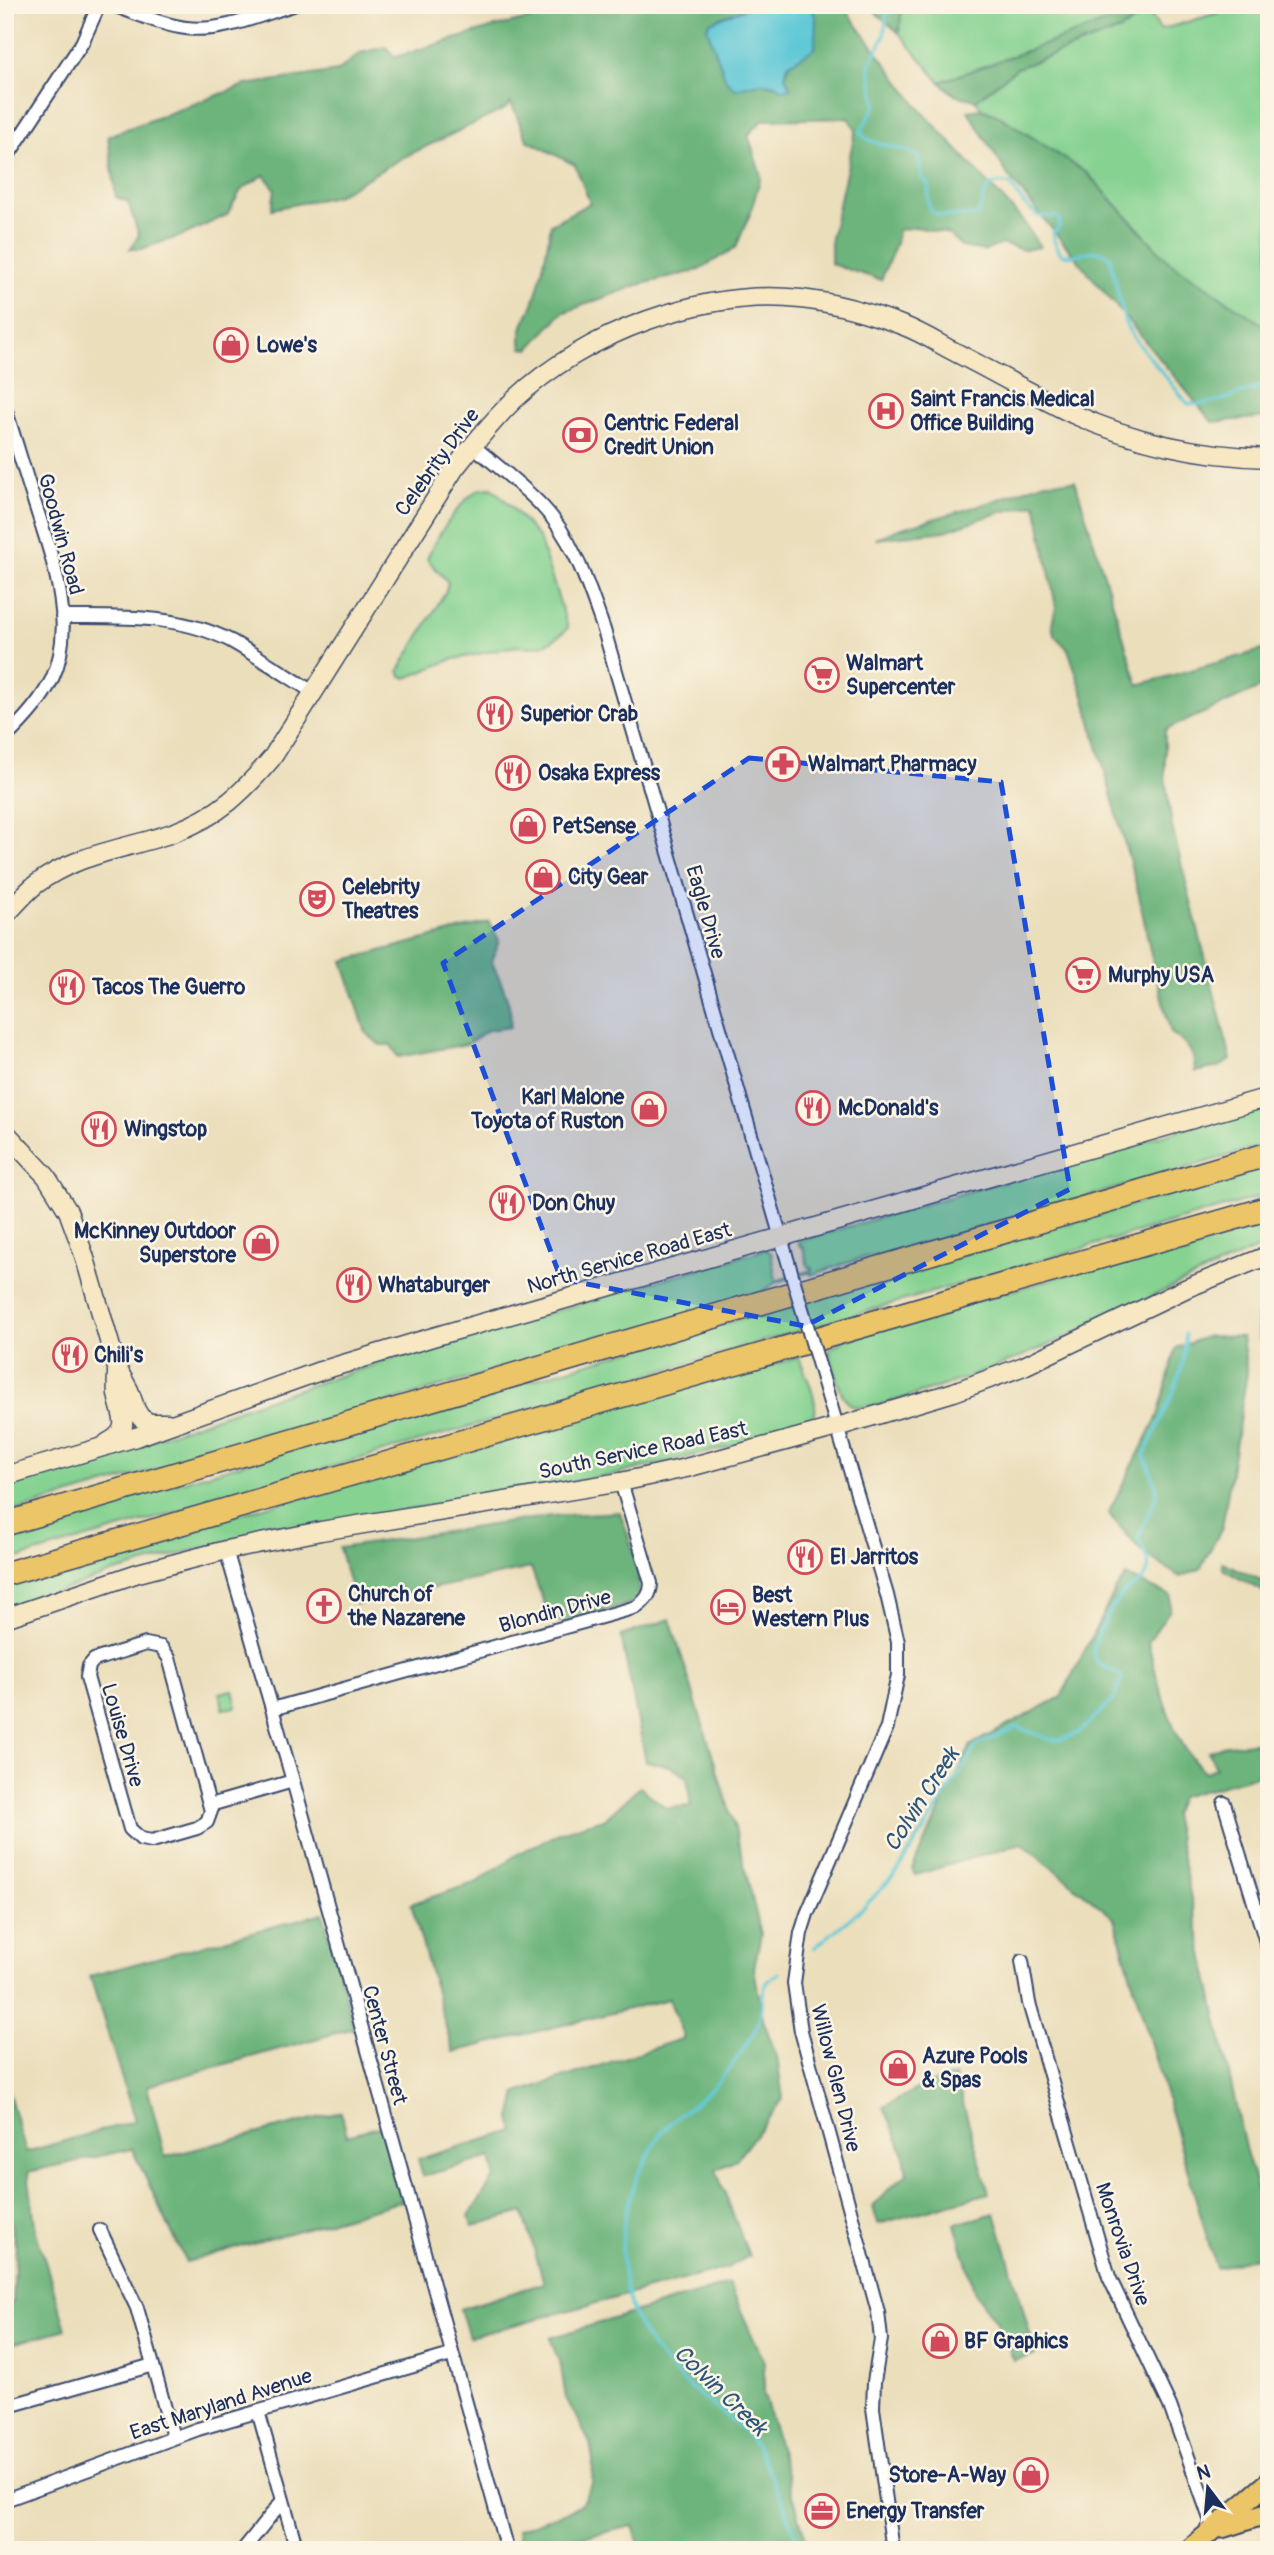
<svg xmlns="http://www.w3.org/2000/svg" width="1274" height="2555" viewBox="0 0 1274 2555" font-family="Pangolin,sans-serif">
  <style>
    .green { fill: #85d291; stroke: #508078; stroke-width: 2 }
    .forest { fill: #6cb47b; stroke: #44726c; stroke-width: 2 }
    .water { fill: #5dc8d6; stroke: #3c7c9a; stroke-width: 2 }
    .lines { fill: none; stroke-linecap: round; stroke-linejoin: round }
    .stream { stroke: #5dc8d6; stroke-width: 3.5 }
    .street-casing { stroke: #3a496c; stroke-width: 16 }
    .secondary-casing { stroke: #3a496c; stroke-width: 21 }
    .primary-casing { stroke: #3a496c; stroke-width: 23 }
    .highway-casing { stroke: #3a496c; stroke-width: 26 }
    .street { stroke: #fff; stroke-width: 12 }
    .secondary { stroke: #f7e8c3; stroke-width: 18 }
    .primary { stroke: #ecc569; stroke-width: 19 }
    .highway { stroke: #ecc569; stroke-width: 23 }
    .street-bridge-casing { stroke: #3a496c; stroke-width: 16; stroke-linecap: butt }
    .street-bridge { stroke: #fff; stroke-width: 12 }
    .marked { fill: #1d4ed8; fill-opacity: 0.2; stroke: #1d4ed8; stroke-width: 5; stroke-dasharray: 14 9; stroke-linejoin: round }
    .labels { text-anchor: middle; stroke-width: 5; stroke-linejoin: round; paint-order: stroke }
    .poi-label { font-size: 21px; font-weight: bold; fill: #1b2f5e; stroke: #fcf5e5; text-anchor: start }
    .street-label { font-size: 21px; fill: #1b2f5e; stroke: #fcf5e5 }
    .water-label { font-size: 23px; font-style: italic; fill: #2c557c; stroke: #fcf5e5 }
  </style>
  <rect width="100%" height="100%" fill="#fcf5e5"/>
  <filter id="ink" filterUnits="userSpaceOnUse"><feTurbulence type="fractalNoise" baseFrequency=".0143" numOctaves="2"/><feDisplacementMap in="SourceGraphic" scale="14" xChannelSelector="R" yChannelSelector="G"/><feConvolveMatrix kernelMatrix="1 2 1 2 8 2 1 2 1" color-interpolation-filters="sRGB"/></filter>
  <filter id="wash" filterUnits="userSpaceOnUse"><feTurbulence type="fractalNoise" baseFrequency=".00686" numOctaves="4" result="noise"/><feDisplacementMap in="SourceGraphic" scale="28" xChannelSelector="R" yChannelSelector="G"/><feGaussianBlur stdDeviation="1.57" result="paint"/><feColorMatrix in="noise" values="0 0 0 0 0 0 0 0 0 0 0 0 0 0 0 0 0 1.4 0 .05"/><feComposite in="paint" operator="in"/></filter>
  <g filter="url(#wash)">
    <rect width="100%" height="100%" fill="#ebdebb"/>
    <path class="green" d="M902,5H1129L1133,13L940,82L899,33Z
      M1245,5H1269V329L1168,261L1088,174L999,116L981,109L976,100L1017,68L1120,30L1149,12L1160,30Z
      M492,488L510,505L539,538L568,628C552,644 539,649 516,646L450,660L407,678L401,676L399,670L446,591L448,582L427,559C435,539 461,498 481,489C484,488 488,489 492,488Z
      M1269,1104V1144L882,1256L865,1257L811,1275L810,1272L777,1282L758,1294L5,1514V1485L122,1450L271,1398L395,1358L766,1249L771,1253L776,1281L812,1270L811,1267H808L803,1247L799,1245V1241Z
      M1269,1165V1194L5,1562V1533Z
      M1269,1224V1244C1151,1292 1042,1357 920,1393C898,1399 874,1410 852,1406C837,1395 834,1367 829,1350L845,1339L1128,1257Z
      M799,1357C804,1372 824,1409 811,1421C803,1428 788,1429 778,1432L775,1436L613,1475L231,1540L115,1572L5,1610V1582L717,1376L747,1373Z
      M233,1690L237,1707L223,1709L220,1693Z"/>
    <path class="forest" d="M587,5H754L710,22L707,28L726,80L735,88L762,83L778,86L785,76L812,7L810,5H842L920,109L1023,221L1040,247L1024,250L1001,244L985,251L962,247L949,234L916,227L898,230L896,243L881,280L831,264V238L856,129L848,118L763,120L748,135L761,176L750,214L736,247L699,270L638,285L562,313L529,349L522,348C518,324 527,322 534,301C542,276 547,249 551,224L590,203L575,165L527,140L511,103L505,109L404,157L336,196L272,209L275,189L264,175L241,190L227,215L184,235L141,249H130L139,235L128,202L116,197L108,136L245,85L338,71L360,53L386,47L395,57L491,28Z
      M872,5H902L899,33L876,13Z
      M1129,5H1146L1149,12L1120,30L1017,68L976,100L955,95L940,82L1132,13Z
      M981,109L999,116L1088,174L1168,261L1269,329V417L1212,422L1009,177L968,111Z
      M1075,481L1138,685L1269,648V684L1165,730V776L1172,827L1231,1060L1219,1067L1195,1072C1195,1052 1187,1043 1171,1033L1151,955L1139,895L1084,696L1068,649L1054,635L1052,624L1056,607L1036,504L1001,512L945,531L875,539L899,529L988,503L1045,482Z
      M489,922L499,940L492,962C500,980 514,1007 510,1027L488,1030L467,1044L398,1057L391,1045H380L366,1033L343,961Z
      M1269,1311V1355L1259,1338L1257,1316Z
      M1208,1336L1242,1337L1247,1373L1222,1528L1200,1569L1180,1577L1143,1553L1108,1513L1158,1416L1176,1348Z
      M620,1512C629,1541 645,1572 636,1602L564,1624L549,1617L531,1568L356,1604L339,1548L551,1516Z
      M1222,1562L1269,1584V1595L1223,1569Z
      M1126,1576L1171,1596L1170,1610L1148,1642C1157,1681 1173,1746 1205,1772L1216,1768L1208,1751L1226,1745L1269,1742V1772L1180,1797L1173,1815L1245,2148L1269,2230V2253L1216,2268L1114,1918L1022,1843L915,1875L912,1869L971,1745L1061,1697L1115,1591Z
      M670,1619L735,1828L761,1934L754,1968L763,2019L777,2057L783,2099L736,2160L716,2170L749,2256L727,2268L469,2337L460,2309L544,2283L523,2212L472,2226L469,2216L495,2176L491,2157L423,2176L418,2159L514,2131L511,2119L517,2093L684,2038L669,1999L453,2052L411,1904L477,1882L516,1855L561,1832L606,1818L640,1787L666,1808L691,1806L687,1777L669,1766L646,1762L621,1636Z
      M323,1913L354,2028L147,2086L165,2157L341,2112L347,2135L381,2126L402,2201L186,2262L132,2149L28,2172L36,2232L66,2329L5,2346V2306L13,2303L16,2247L5,2198V2080L26,2152L135,2121L90,1976Z
      M955,2076L989,2193L878,2224L873,2207L887,2191L907,2174L904,2154L884,2107L926,2084Z
      M995,2213L1036,2354L1014,2361L997,2322L975,2293L955,2224Z
      M729,2284L764,2362V2395L809,2550H786L782,2539L744,2550H641L633,2526L522,2550L517,2530L572,2510L582,2502L592,2484L593,2460L590,2443L566,2398L561,2367L550,2338Z"/>
    <path class="water" d="M754,5L812,7L816,20L815,48L788,65L785,76L791,88L783,90C769,78 751,85 735,89L726,80L707,28L710,22Z"/>
    <g class="lines">
      <path class="stream" d="M888,5L884,36L869,66L876,104L860,133C876,149 901,144 918,157L922,178L929,186C925,211 930,217 954,216C962,216 969,217 977,215C989,196 978,180 1010,184L1024,204L1038,216L1056,217L1060,219L1059,227L1053,233L1054,241L1061,254C1078,261 1095,241 1110,258L1125,323L1134,338L1188,404C1217,406 1241,392 1269,384
        M814,1948L865,1906L897,1872L977,1745L1017,1727L1051,1740H1060L1078,1733L1114,1699L1122,1677C1114,1670 1099,1668 1095,1659C1088,1646 1112,1605 1122,1595C1130,1587 1147,1581 1148,1569C1150,1558 1141,1548 1138,1538L1156,1497L1157,1488L1144,1455C1160,1420 1188,1373 1185,1334
        M779,1973C755,1986 767,2002 758,2023C749,2045 731,2067 716,2084C700,2101 679,2113 664,2130C656,2139 650,2152 645,2162C615,2215 613,2288 647,2340C656,2353 667,2365 678,2376C699,2398 742,2423 757,2447C763,2455 766,2467 771,2476C782,2500 792,2525 801,2550"/>
    </g>
  </g>
  <g filter="url(#ink)">
    <g class="lines">
      <g class="street-casing">
        <path id="street" d="M112,5C136,13 161,25 186,28C221,33 260,15 293,5
          M5,120L13,146
          M5,160L82,43L99,5
          M5,408C15,439 24,470 34,501C51,555 78,624 52,679C41,702 23,721 5,738
          M473,446C496,465 521,484 542,506C574,539 589,588 604,630L786,1255
          M62,617C119,617 179,614 231,641C259,657 286,675 313,692
          M823,1379L887,1595L898,1642V1675L887,1727L807,1914L801,1933L794,1983L801,2031L878,2312L881,2339L874,2382L873,2408L893,2550
          M226,1550L293,1781L507,2550
          M146,1644L161,1647L169,1658L211,1811L207,1822L197,1828L152,1841L141,1839L130,1829L87,1677L89,1666L94,1660Z
          M272,1709L637,1607C646,1600 651,1594 651,1583L621,1482
          M1224,1803L1269,1952
          M210,1805L293,1781
          M1022,1961L1029,2003L1109,2277L1170,2406L1214,2530
          M100,2230L137,2308L173,2437
          M5,2407L153,2365
          M258,2411L297,2550
          M5,2500L198,2429L451,2355
          M243,2550L283,2500"/>
      </g>
      <g class="secondary-casing">
        <path id="secondary" d="M5,916C15,905 24,894 35,885C76,853 128,849 175,832C219,816 243,792 272,758L455,468C474,444 492,421 514,400C584,333 704,288 801,299C837,303 871,313 904,326C920,332 936,342 951,350C992,371 1032,394 1073,414C1134,442 1202,456 1269,458
          M5,1132L46,1176L68,1211L84,1255L117,1368L129,1390L136,1410L141,1418L150,1423H168
          M107,1443C133,1429 121,1417 117,1394C116,1387 117,1379 117,1371
          M5,1476L136,1437L320,1371L433,1337L1269,1097
          M5,1618L138,1573L226,1550L321,1531L621,1482L686,1468L837,1427L954,1392L1024,1366L1187,1288L1269,1255"/>
      </g>
      <g class="primary-casing">
        <path id="primary" d="M1222,2528L1269,2513
          M1189,2550L1269,2482"/>
      </g>
      <g class="highway-casing">
        <path id="highway" d="M5,1524L1269,1154
          M5,1574L1269,1208"/>
      </g>
      <use href="#street" class="street"/>
      <use href="#secondary" class="secondary"/>
      <use href="#primary" class="primary"/>
      <use href="#highway" class="highway"/>
      <g class="street-bridge-casing">
        <path id="street-bridge" d="M786,1255L823,1379"/>
      </g>
      <use href="#street-bridge" class="street-bridge"/>
    </g>
  </g>
  <path class="marked" d="M749,758L1001,782L1070,1189L805,1326L561,1279L443,963Z"/>
  <defs>
    <g id="shop-ring" transform="scale(1.75)"><circle r="9.5" fill="#fcf5e5" stroke="#d1495b" stroke-width="1.5"/><path d="M-5-2.5h2.3a2.7 3.5 0 0 1 5.4 0H5L5.5 6h-11ZM-1.5-2.5h3a1.5 2.3 0 0 0-3 0Z" fill="#d1495b"/></g>
    <g id="hospital-ring" transform="scale(1.75)"><circle r="9.5" fill="#fcf5e5" stroke="#d1495b" stroke-width="1.5"/><path d="M-5-5h3v3.5h4V-5h3V5h-3V1.5h-4V5h-3Z" fill="#d1495b"/></g>
    <g id="bank-ring" transform="scale(1.75)"><circle r="9.5" fill="#fcf5e5" stroke="#d1495b" stroke-width="1.5"/><path d="M-6-4H6V4H-6ZM0-2.3a2.3 2.3 0 1 0 0 4.6a2.3 2.3 0 1 0 0-4.6Z" fill="#d1495b"/></g>
    <g id="supermarket-ring" transform="scale(1.75)"><circle r="9.5" fill="#fcf5e5" stroke="#d1495b" stroke-width="1.5"/><path d="M-6-5.5h2.5l.6 2H6L4.5 2H-2.5L-4.4-4H-6ZM-1.5 3.2a1.3 1.3 0 1 0 .1 0ZM3 3.2a1.3 1.3 0 1 0 .1 0Z" fill="#d1495b"/></g>
    <g id="restaurant-ring" transform="scale(1.75)"><circle r="9.5" fill="#fcf5e5" stroke="#d1495b" stroke-width="1.5"/><path d="M-5-6h1v4h1v-4h1v4h1v-4h1v5L-1.5 .5V6h-2V.5L-5-1ZM5-6V6H3V1.5H1.5Q1.5-4 5-6Z" fill="#d1495b"/></g>
    <g id="pharmacy-ring" transform="scale(1.75)"><circle r="9.5" fill="#fcf5e5" stroke="#d1495b" stroke-width="1.5"/><path d="M-2-6h4v4h4v4h-4v4h-4v-4h-4v-4h4Z" fill="#d1495b"/></g>
    <g id="theatre-ring" transform="scale(1.75)"><circle r="9.5" fill="#fcf5e5" stroke="#d1495b" stroke-width="1.5"/><path d="M-5-5.5Q0-4 5-5.5V0Q5 5 0 6Q-5 5-5 0ZM-3.3-2.5H-1v1.5H-3.3ZM1-2.5H3.3v1.5H1ZM-2.8 1Q0 5.5 2.8 1Z" fill="#d1495b"/></g>
    <g id="church-ring" transform="scale(1.75)"><circle r="9.5" fill="#fcf5e5" stroke="#d1495b" stroke-width="1.5"/><path d="M-1.2-6h2.4v3.5h3.3v2.4h-3.3V6h-2.4V-.1h-3.3v-2.4h3.3Z" fill="#d1495b"/></g>
    <g id="hotel-ring" transform="scale(1.75)"><circle r="9.5" fill="#fcf5e5" stroke="#d1495b" stroke-width="1.5"/><path d="M-6-4.5h1.5V1H6V5H4.5V3h-9V5H-6ZM-4 0a1.8 1.8 0 1 1 3.6 0ZM.5 0V-2.5h3Q6-2.5 6 0Z" fill="#d1495b"/></g>
    <g id="office-ring" transform="scale(1.75)"><circle r="9.5" fill="#fcf5e5" stroke="#d1495b" stroke-width="1.5"/><path d="M-6-3h4V-5.5h4V-3h4V5H-6ZM-1-4.5V-3h2v-1.5ZM-6 0V1H6V0Z" fill="#d1495b"/></g>
  </defs>
  <g fill-rule="evenodd">
    <use href="#shop-ring" x="231" y="345"/>
    <use href="#hospital-ring" x="886" y="411"/>
    <use href="#bank-ring" x="580" y="435"/>
    <use href="#supermarket-ring" x="822" y="675"/>
    <use href="#restaurant-ring" x="495" y="714"/>
    <use href="#pharmacy-ring" x="783" y="764"/>
    <use href="#restaurant-ring" x="513" y="773"/>
    <use href="#shop-ring" x="528" y="826"/>
    <use href="#shop-ring" x="543" y="877"/>
    <use href="#theatre-ring" x="317" y="899"/>
    <use href="#supermarket-ring" x="1083" y="975"/>
    <use href="#restaurant-ring" x="67" y="987"/>
    <use href="#restaurant-ring" x="813" y="1108"/>
    <use href="#shop-ring" x="649" y="1109"/>
    <use href="#restaurant-ring" x="99" y="1129"/>
    <use href="#restaurant-ring" x="507" y="1203"/>
    <use href="#shop-ring" x="261" y="1243"/>
    <use href="#restaurant-ring" x="354" y="1285"/>
    <use href="#restaurant-ring" x="70" y="1355"/>
    <use href="#restaurant-ring" x="805" y="1557"/>
    <use href="#church-ring" x="324" y="1606"/>
    <use href="#hotel-ring" x="728" y="1607"/>
    <use href="#shop-ring" x="898" y="2068"/>
    <use href="#shop-ring" x="940" y="2341"/>
    <use href="#shop-ring" x="1031" y="2475"/>
    <use href="#office-ring" x="822" y="2511"/>
  </g>
  <g class="labels">
    <g class="poi-label">
      <text x="256" y="352">Lowe's</text>
      <text x="910" y="406">Saint Francis Medical<tspan x="910" dy="24">Office Building</tspan></text>
      <text x="604" y="430">Centric Federal<tspan x="604" dy="24">Credit Union</tspan></text>
      <text x="846" y="670">Walmart<tspan x="846" dy="24">Supercenter</tspan></text>
      <text x="520" y="721">Superior Crab</text>
      <text x="808" y="771">Walmart Pharmacy</text>
      <text x="538" y="780">Osaka Express</text>
      <text x="552" y="833">PetSense</text>
      <text x="568" y="884">City Gear</text>
      <text x="342" y="894">Celebrity<tspan x="342" dy="24">Theatres</tspan></text>
      <text x="1108" y="982">Murphy USA</text>
      <text x="92" y="994">Tacos The Guerro</text>
      <text x="624" y="1104" text-anchor="end">Karl Malone<tspan x="624" dy="24">Toyota of Ruston</tspan></text>
      <text x="838" y="1115">McDonald's</text>
      <text x="124" y="1136">Wingstop</text>
      <text x="532" y="1210">Don Chuy</text>
      <text x="236" y="1238" text-anchor="end">McKinney Outdoor<tspan x="236" dy="24">Superstore</tspan></text>
      <text x="378" y="1292">Whataburger</text>
      <text x="94" y="1362">Chili's</text>
      <text x="830" y="1564">El Jarritos</text>
      <text x="348" y="1601">Church of<tspan x="348" dy="24">the Nazarene</tspan></text>
      <text x="752" y="1602">Best<tspan x="752" dy="24">Western Plus</tspan></text>
      <text x="922" y="2063">Azure Pools<tspan x="922" dy="24">&amp; Spas</tspan></text>
      <text x="964" y="2348">BF Graphics</text>
      <text x="1006" y="2482" text-anchor="end">Store-A-Way</text>
      <text x="846" y="2518">Energy Transfer</text>
    </g>
    <g class="street-label">
      <text transform="translate(437 462) rotate(-54)" y="7">Celebrity Drive</text>
      <text transform="translate(61 534) rotate(75)" y="7">Goodwin Road</text>
      <text transform="translate(706 912) rotate(74)" y="7">Eagle Drive</text>
      <text transform="translate(629 1258) rotate(-16)" y="7">North Service Road East</text>
      <text transform="translate(643 1450) rotate(-12)" y="7">South Service Road East</text>
      <text transform="translate(555 1611) rotate(-15)" y="7">Blondin Drive</text>
      <text transform="translate(123 1735) rotate(74)" y="7">Louise Drive</text>
      <text transform="translate(385 2045) rotate(75)" y="7">Center Street</text>
      <text transform="translate(836 2078) rotate(76)" y="7">Willow Glen Drive</text>
      <text transform="translate(1123 2244) rotate(71)" y="7">Monrovia Drive</text>
      <text transform="translate(221 2404) rotate(-18)" y="7">East Maryland Avenue</text>
    </g>
    <g class="water-label">
      <text transform="translate(921 1799) rotate(-57)" y="8">Colvin Creek</text>
      <text transform="translate(721 2390) rotate(44)" y="8">Colvin Creek</text>
    </g>
  </g>
  <rect width="1274" height="2555" fill="none" stroke="#fcf5e5" stroke-width="28"/>
  <g transform="translate(1208 2488) rotate(344)" stroke="#fcf5e5" stroke-width="5" paint-order="stroke">
  <path d="M0-5L12 26L0 18L-12 26Z" fill="#1b2f5e"/>
  <text y="-10" font-size="19" font-weight="bold" text-anchor="middle" fill="#1b2f5e">N</text>
  </g>
</svg>
